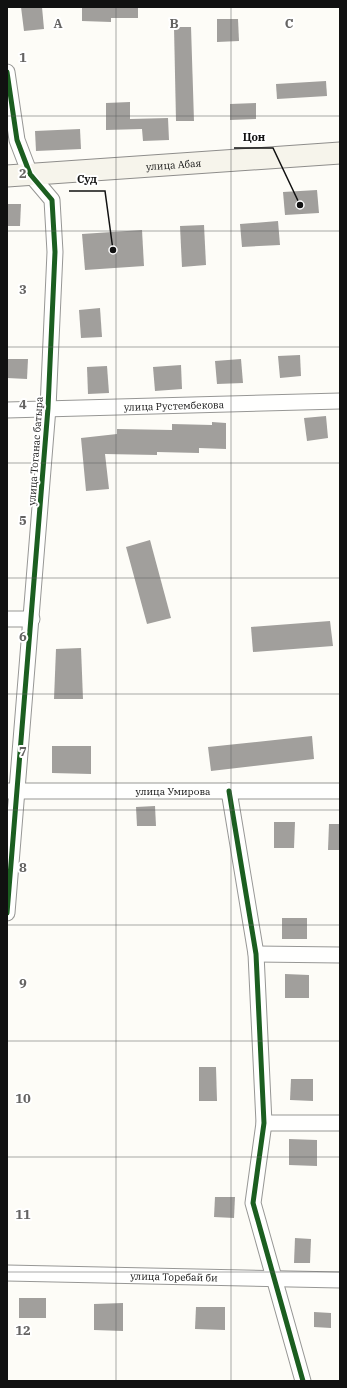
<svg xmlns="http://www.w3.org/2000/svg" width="347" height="1388" font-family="'IBM Plex Serif',serif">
	<rect width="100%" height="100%" fill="#fdfcf7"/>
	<g fill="#a19f9c">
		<polygon points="21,7 42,7 44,29 24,31"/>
		<polygon points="82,7 138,7 138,18 111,18 111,22 82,21"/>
		<polygon points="217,19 238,19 239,41 217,42"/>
		<polygon points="174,27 191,27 194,121 176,121"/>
		<polygon points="326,81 327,96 277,99 276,84"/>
		<polygon points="130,102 130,119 168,118 169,140 143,141 142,129 106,130 106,103"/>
		<polygon points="256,103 256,119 230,120 230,104"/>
		<polygon points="80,129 81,149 36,151 35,131"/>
		<polygon points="317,190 319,213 285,215 283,192"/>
		<polygon points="7,204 21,204 20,226 7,226"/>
		<polygon points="278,221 280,245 242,247 240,224"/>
		<polygon points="204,225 206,265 182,267 180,226"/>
		<polygon points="142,230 144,266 85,270 82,234"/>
		<polygon points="100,308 102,337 81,338 79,310"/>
		<polygon points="300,355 301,376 280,378 278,356"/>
		<polygon points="7,359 28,359 27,379 7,378"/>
		<polygon points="241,359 243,383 217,384 215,361"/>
		<polygon points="181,365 182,389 155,391 153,367"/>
		<polygon points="107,366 109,393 88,394 87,367"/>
		<polygon points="326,416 328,438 307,441 304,418"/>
		<polygon points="212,422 226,423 226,449 199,448 199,453 157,452 157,455 105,454 109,489 86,491 81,438 117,434 117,429 172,430 172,424 212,425"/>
		<polygon points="150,540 171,618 147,624 126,547"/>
		<polygon points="330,621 333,646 253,652 251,627"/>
		<polygon points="81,648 83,699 54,699 56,649"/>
		<polygon points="312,736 314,759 211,771 208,747"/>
		<polygon points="52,746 91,746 91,774 52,773"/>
		<polygon points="155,806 156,826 137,826 136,807"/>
		<polygon points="274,822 295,822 294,848 274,848"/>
		<polygon points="329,824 340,824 340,850 328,850"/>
		<rect x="282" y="918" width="25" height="21"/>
		<polygon points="285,974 309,975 309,998 285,998"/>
		<polygon points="199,1067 216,1067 217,1101 199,1101"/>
		<polygon points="291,1079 313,1079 313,1101 290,1100"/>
		<polygon points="289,1139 317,1140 317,1166 289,1165"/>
		<polygon points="215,1197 235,1197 234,1218 214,1217"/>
		<polygon points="295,1238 311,1239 310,1263 294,1263"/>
		<rect x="19" y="1298" width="27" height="20"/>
		<polygon points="123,1303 123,1331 94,1330 94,1304"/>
		<polygon points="196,1307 225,1307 225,1330 195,1329"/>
		<polygon points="314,1312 331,1313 331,1328 314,1327"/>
	</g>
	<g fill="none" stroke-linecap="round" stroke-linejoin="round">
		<defs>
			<g id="street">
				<polyline points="7,72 17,140 30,174 52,200 55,252 48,408 7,913"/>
				<path id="s1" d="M7,410L340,401"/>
				<polyline points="7,619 32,619"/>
				<path id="s2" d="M7,791H340"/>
				<polyline points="229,791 256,954 264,1123 253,1203 303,1381"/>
				<polyline points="256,954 340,955"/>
				<polyline points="264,1123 340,1123"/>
				<path id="s3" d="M7,1273L340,1280"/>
			</g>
			<g id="secondary">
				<path id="s4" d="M7,176L340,153"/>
			</g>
		</defs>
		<use href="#street" stroke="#979795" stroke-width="17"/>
		<use href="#secondary" stroke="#8e8d8b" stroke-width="23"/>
		<use href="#street" stroke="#fffffe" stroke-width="15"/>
		<use href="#secondary" stroke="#f6f4eb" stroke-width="21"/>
		<defs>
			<g id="cycleway">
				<polyline points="7,72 17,140 30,174 52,200 55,252 48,408 7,913"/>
				<polyline points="229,791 256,954 264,1123 253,1203 303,1381"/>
			</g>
		</defs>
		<use href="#cycleway" stroke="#fff" stroke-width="8"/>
		<use href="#cycleway" stroke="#1b5e20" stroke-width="5"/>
	</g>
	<path fill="none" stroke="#646362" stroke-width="1" stroke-opacity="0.55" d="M116,7V1381M231,7V1381M7,116H340M7,231H340M7,347H340M7,463H340M7,578H340M7,694H340M7,810H340M7,925H340M7,1041H340M7,1157H340M7,1272H340"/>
	<g text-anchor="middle" stroke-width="4" stroke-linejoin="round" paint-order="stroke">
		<g font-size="10" fill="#111" stroke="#fff">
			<text dy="4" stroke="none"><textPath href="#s4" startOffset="167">улица Абая</textPath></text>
			<text dy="4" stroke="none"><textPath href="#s1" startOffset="167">улица Рустембекова</textPath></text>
			<text transform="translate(35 451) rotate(-86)" y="4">улица Тоганас батыра</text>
			<text dy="4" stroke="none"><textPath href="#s2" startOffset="166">улица Умирова</textPath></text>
			<text dy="4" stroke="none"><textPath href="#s3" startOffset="167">улица Торебай би</textPath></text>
		</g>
	</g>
	<g font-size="13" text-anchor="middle" font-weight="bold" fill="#646362" stroke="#fff" stroke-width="4" stroke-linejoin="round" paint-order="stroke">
		<text x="58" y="28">A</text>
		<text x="174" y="28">B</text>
		<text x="289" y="28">C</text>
		<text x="23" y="62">1</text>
		<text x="23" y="178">2</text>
		<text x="23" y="294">3</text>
		<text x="23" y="409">4</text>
		<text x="23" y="525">5</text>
		<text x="23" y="641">6</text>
		<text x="23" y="756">7</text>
		<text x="23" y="872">8</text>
		<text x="23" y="988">9</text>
		<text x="23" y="1103">10</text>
		<text x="23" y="1219">11</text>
		<text x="23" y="1335">12</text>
	</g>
	<path fill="none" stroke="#111" stroke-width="1.5" d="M300 205L273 148H234M113 250L105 191H69"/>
	<g fill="#111" stroke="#fff" stroke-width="1.5">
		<circle cx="300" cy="205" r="4"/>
		<circle cx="113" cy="250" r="4"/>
	</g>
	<g font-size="11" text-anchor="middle" font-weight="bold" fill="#111" stroke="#fff" stroke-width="4" stroke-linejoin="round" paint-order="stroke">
		<text x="254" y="141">Цон</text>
		<text x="87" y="183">Суд</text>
	</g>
	<rect width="347" height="1388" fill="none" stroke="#111111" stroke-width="16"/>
</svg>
